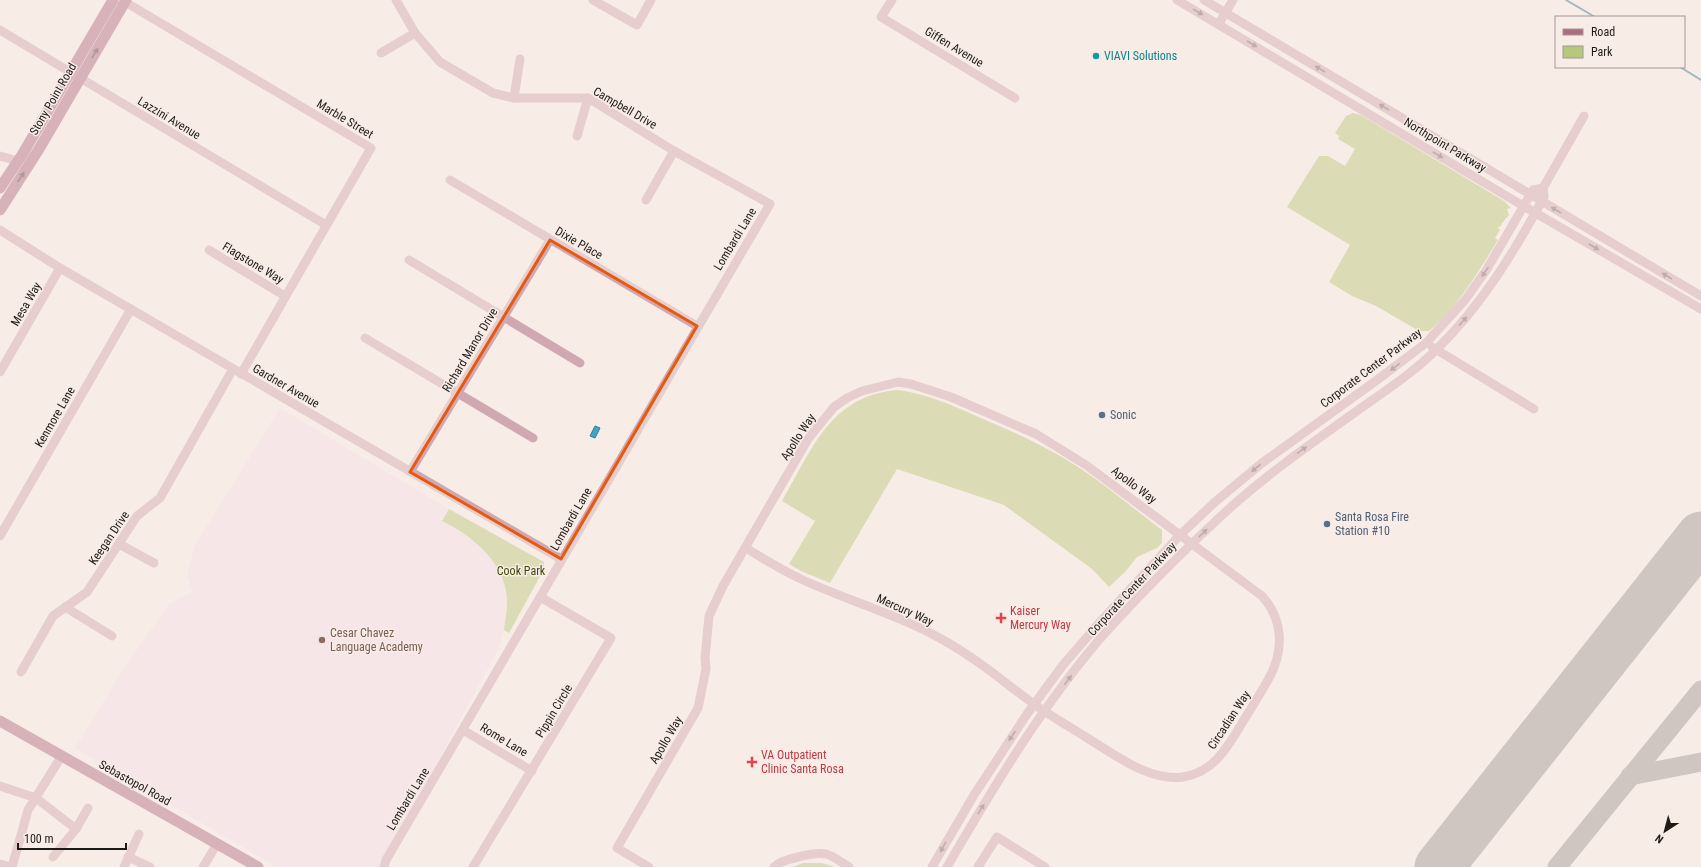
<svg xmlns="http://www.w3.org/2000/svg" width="1701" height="867" font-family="'Roboto Condensed',sans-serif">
	<rect width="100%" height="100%" fill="#f8ece7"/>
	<polygon fill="#f6dde6" points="280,408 449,509 442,521 456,528 479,545 492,560 503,579 507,601 504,630 498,650 381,867 276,867 75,748 126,665 170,603 192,592 187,575 195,545"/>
	<g fill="#b8c87b">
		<path d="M1353,113L1361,115L1504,201L1511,208L1507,209L1509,215L1502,223L1501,227L1500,226L1498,228L1500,230L1495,238L1498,240C1480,269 1456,310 1429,331H1419L1376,306L1352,296L1329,282L1350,245L1287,207L1319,156H1328L1345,166L1355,149L1338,139L1339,136L1335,133L1346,116Z"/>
		<path d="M898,390C926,394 950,404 976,416C1002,427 1028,438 1053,452C1092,473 1126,503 1162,530V543L1157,548L1137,557L1126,571L1109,587L1092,569L1004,505L897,469L830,583L801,571L789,564L815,521L782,501C812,450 830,395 898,390Z"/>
		<path d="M449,509L544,562V569L509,633L504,630C505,621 507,611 507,602C507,564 473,536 442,521Z"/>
		<polygon points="803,863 822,863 835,867 792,867"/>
	</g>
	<polygon fill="#3fa5ca" stroke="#357b95" points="595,426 600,428 595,438 590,436"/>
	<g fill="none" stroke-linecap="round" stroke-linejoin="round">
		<g stroke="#357b95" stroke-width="2">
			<polyline points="1566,0 1595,17"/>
			<polyline points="1680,67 1701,80"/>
		</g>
		<g stroke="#a09793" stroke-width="19">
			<polyline points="1630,776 1701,762"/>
			<polyline points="1557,867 1701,690"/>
		</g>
		<polyline stroke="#a09793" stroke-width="49" points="1439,867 1701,536"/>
		<g stroke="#d0a8b2" stroke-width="9">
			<polyline points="593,0 637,25 651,0"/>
			<polyline points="892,0 881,17 1015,98"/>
			<polyline points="1177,0 1515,201 1701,309"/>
			<polyline points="1204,0 1701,296"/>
			<polyline points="125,2 371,148 241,374"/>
			<polyline points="1221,20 1233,0"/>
			<polyline points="0,30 326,225"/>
			<polyline points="381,53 415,33"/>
			<polyline points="514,98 520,59"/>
			<polyline points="577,136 588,98"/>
			<polyline points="0,156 18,161"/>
			<polyline points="450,180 697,326"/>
			<polyline points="1543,188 1584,116"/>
			<polyline points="646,200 674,151"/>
			<polyline points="0,230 60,268 561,559"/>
			<polyline points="209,250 285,296"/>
			<polyline points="409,260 580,363"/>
			<polyline points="365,338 533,438"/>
			<polyline points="1432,347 1534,409"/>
			<polyline points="0,372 60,268"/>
			<polyline points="410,472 550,240"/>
			<polyline points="0,536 131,309"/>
			<polyline points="119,544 154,563"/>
			<polyline points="65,607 112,636"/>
			<polyline points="21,672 53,616 87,592 137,516 160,498 233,369"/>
			<polyline points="463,730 532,771"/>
			<polyline points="0,786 36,798 76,829"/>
			<polyline points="53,857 76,829 88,808"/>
			<polyline points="128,857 150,867"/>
			<polyline points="0,864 10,867"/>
			<polyline points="12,867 28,810 61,757"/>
			<polyline points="124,867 139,834"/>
			<polyline points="203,867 217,844"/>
			<path d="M384,867L386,860C515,642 640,422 770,204L674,151L588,98H514L493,93L440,62L415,33L396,0"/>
			<polyline points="473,867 611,638 540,597"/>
			<path d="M649,867L617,848L698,708L706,669L705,658L709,616L723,586L808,439L834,407L847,398L862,391L898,382L911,384L951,397L1036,434L1086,465L1262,596C1284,620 1284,652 1268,680C1260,694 1251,709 1242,723C1227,748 1214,772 1183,777C1148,782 1113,753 1084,736C1068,726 1051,716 1035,705C1005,683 976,658 943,640C899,615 849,601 803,580C783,571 764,559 746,548"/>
			<path d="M774,867C782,859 815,852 826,854C834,856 842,863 849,867"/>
			<polyline points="932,867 974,795 1027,714 1063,665 1101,621 1180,535 1215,502 1262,463 1377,380 1426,343 1465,300 1487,269 1533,190 1543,188"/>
			<path d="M947,867C994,786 1043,704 1105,633C1145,589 1187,547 1231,507C1269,473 1312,443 1354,413C1382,393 1412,374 1437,349C1482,305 1514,252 1544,197L1543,188"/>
			<polyline points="978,867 997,837 1045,867"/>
		</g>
		<g stroke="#b06b7f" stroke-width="11">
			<polyline points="0,188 22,155 113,0"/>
			<polyline points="0,210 39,149 126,0"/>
			<polyline points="0,721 258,867"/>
		</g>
	</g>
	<defs><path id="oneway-solid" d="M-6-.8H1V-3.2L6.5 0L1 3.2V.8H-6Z"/></defs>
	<g fill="#776165">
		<use href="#oneway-solid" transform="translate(1198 12) rotate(31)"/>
		<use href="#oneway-solid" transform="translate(1252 44) rotate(31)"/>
		<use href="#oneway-solid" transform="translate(1320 69) rotate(-149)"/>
		<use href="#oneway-solid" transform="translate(1384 107) rotate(-149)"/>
		<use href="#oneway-solid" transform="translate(1438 155) rotate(31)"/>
		<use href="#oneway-solid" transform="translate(1556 210) rotate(-149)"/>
		<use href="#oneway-solid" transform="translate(1594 247) rotate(30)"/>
		<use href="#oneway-solid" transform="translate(1485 272) rotate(125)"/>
		<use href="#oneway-solid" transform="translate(1667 276) rotate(-149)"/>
		<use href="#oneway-solid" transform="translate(1463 321) rotate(-48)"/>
		<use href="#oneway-solid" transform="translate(1395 367) rotate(142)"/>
		<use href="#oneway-solid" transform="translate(1302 450) rotate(-36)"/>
		<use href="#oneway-solid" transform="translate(1256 468) rotate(140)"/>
		<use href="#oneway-solid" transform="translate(1203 533) rotate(-43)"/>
		<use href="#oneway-solid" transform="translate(1068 680) rotate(-53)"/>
		<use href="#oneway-solid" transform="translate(1012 736) rotate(124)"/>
		<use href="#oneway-solid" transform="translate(981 809) rotate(-58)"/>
		<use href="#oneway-solid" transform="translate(943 847) rotate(120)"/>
	</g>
	<g fill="#51363c">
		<use href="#oneway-solid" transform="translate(95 53) rotate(-59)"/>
		<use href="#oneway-solid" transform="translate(21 177) rotate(-56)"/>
	</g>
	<path d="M0 0H1701V867H0ZM550,240L697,326L561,559L410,472Z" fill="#f8ece7" fill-opacity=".55" fill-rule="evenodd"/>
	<path fill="none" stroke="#e8590c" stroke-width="3" stroke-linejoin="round" d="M550,240L697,326L561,559L410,472Z"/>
	<circle fill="#0f9aa8" stroke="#f8ece7" stroke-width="1.5" cx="1096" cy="56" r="4"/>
	<g fill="#5c6f8a" stroke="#f8ece7" stroke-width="1.5">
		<circle cx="1102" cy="415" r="4"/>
		<circle cx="1327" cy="524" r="4"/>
	</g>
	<g fill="#e0444e" stroke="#f8ece7" stroke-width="1.5">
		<path d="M999 612h4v4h4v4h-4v4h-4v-4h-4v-4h4z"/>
		<path d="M750 756h4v4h4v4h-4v4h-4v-4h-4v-4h4z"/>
	</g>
	<circle fill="#8d6e63" stroke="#f8ece7" stroke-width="1.5" cx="322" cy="640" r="4"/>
	<g text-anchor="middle" stroke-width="3" stroke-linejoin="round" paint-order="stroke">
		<g font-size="12" fill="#1e1a18" stroke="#f8ece7">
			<text transform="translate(954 47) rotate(31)" y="4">Giffen Avenue</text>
			<text transform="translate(53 99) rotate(-60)" y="4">Stony Point Road</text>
			<text transform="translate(625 108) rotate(30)" y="4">Campbell Drive</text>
			<text transform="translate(169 118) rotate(31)" y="4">Lazzini Avenue</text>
			<text transform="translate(345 119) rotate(31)" y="4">Marble Street</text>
			<text transform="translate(1445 145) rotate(31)" y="4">Northpoint Parkway</text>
			<text transform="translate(735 239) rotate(-59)" y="4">Lombardi Lane</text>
			<text transform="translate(579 243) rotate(30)" y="4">Dixie Place</text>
			<text transform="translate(253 263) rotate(31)" y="4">Flagstone Way</text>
			<text transform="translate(26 304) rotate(-60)" y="4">Mesa Way</text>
			<text transform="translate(470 350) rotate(-59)" y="4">Richard Manor Drive</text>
			<text transform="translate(1371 368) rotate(-37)" y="4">Corporate Center Parkway</text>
			<text transform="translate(286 386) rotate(30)" y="4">Gardner Avenue</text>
			<text transform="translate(55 417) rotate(-60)" y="4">Kenmore Lane</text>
			<text transform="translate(798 437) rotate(-57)" y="4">Apollo Way</text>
			<text transform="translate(1134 485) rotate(37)" y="4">Apollo Way</text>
			<text transform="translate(571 519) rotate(-60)" y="4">Lombardi Lane</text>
			<text transform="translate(109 538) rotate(-56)" y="4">Keegan Drive</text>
			<text transform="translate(1132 589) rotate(-47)" y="4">Corporate Center Parkway</text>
			<text transform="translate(905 610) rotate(24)" y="4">Mercury Way</text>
			<text transform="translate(554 711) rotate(-59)" y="4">Pippin Circle</text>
			<text transform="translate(1229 720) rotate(-57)" y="4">Circadian Way</text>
			<text transform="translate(504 740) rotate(31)" y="4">Rome Lane</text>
			<text transform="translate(666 740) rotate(-60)" y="4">Apollo Way</text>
			<text transform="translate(135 783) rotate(29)" y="4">Sebastopol Road</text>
			<text transform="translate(408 799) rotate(-59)" y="4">Lombardi Lane</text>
		</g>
		<g font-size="12" fill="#0d838f" stroke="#f8ece7" text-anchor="start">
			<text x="1104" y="60">VIAVI Solutions</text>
		</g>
		<g font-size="12" fill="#4e5e75" stroke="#f8ece7" text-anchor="start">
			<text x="1110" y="419">Sonic</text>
			<text x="1335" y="521">Santa Rosa Fire<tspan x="1335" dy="14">Station #10</tspan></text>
		</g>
		<g font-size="12" fill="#3d4607" stroke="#f8ece7">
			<text x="521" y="575">Cook Park</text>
		</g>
		<g font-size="12" fill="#be3a42" stroke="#f8ece7" text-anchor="start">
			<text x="1010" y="615">Kaiser<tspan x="1010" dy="14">Mercury Way</tspan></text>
			<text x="761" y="759">VA Outpatient<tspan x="761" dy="14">Clinic Santa Rosa</tspan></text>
		</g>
		<g font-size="12" fill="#785e54" stroke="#f8ece7" text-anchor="start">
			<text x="330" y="637">Cesar Chavez<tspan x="330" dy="14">Language Academy</tspan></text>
		</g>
	</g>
	<rect x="1555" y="16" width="130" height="52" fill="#f8ece7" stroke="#a19894"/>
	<rect x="1563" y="29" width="20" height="6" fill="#b06b7f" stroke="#a19894"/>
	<text x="1591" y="36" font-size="12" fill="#1e1a18">Road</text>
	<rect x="1563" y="46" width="20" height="12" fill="#b8c87b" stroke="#a19894"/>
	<text x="1591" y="56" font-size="12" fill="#1e1a18">Park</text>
	<g transform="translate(1665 831) rotate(216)" stroke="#f8ece7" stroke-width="3" paint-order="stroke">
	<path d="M0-3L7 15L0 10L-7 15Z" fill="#1e1a18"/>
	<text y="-6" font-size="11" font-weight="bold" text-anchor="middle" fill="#1e1a18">N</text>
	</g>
	<path d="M18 843v6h108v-6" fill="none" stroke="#1e1a18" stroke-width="2"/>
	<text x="24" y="843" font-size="12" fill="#1e1a18" stroke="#f8ece7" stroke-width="3" paint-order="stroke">100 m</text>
</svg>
